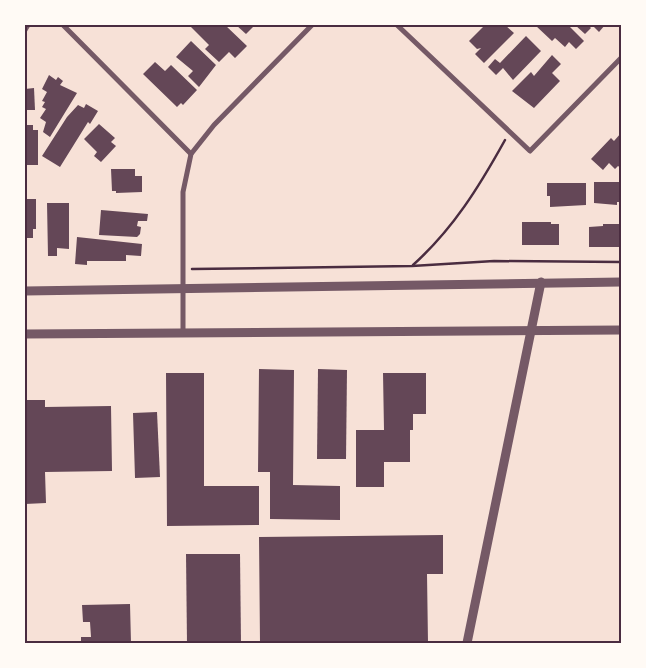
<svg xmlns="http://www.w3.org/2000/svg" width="646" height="668" font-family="'Sofia Sans Condensed',sans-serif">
	<rect width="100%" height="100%" fill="#f7e1d7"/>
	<g fill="#644757">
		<polygon points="189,25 225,25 247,46 235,58 229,52 219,62 205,49 209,45"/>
		<polygon points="236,25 255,25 246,34"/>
		<polygon points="485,25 505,25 514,33 484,63 475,54 481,48 477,49 469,41"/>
		<polygon points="535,25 568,25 584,41 576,49 569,42 565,47 555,38 552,41"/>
		<polygon points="575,25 588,25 591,28 585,34"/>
		<polygon points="592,25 605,25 599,32"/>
		<polygon points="526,36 541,51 513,80 503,68 496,75 488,67 495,59 500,63"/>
		<polygon points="191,41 216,65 199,87 188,76 193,71 176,57"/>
		<polygon points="552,55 561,64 552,73 560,81 534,108 512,91 531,72 534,76"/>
		<polygon points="155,62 165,71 171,65 197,90 183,105 181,103 177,107 143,74"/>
		<polygon points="49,75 56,80 58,77 63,81 60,85 77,93 50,137 43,132 46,122 40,118 46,109 42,107 45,102 42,101 47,92 42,89"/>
		<polygon points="34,88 35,110 25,110 25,89"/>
		<polygon points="86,104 98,111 90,124 88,122 60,167 42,156 67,117 78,105 84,108"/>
		<polygon points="99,124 115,138 111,142 116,146 101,162 94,156 97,152 84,139"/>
		<polygon points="25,125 33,125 33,130 38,130 38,165 25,165"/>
		<polygon points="621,133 621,168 618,166 615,169 609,163 603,170 591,159 611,138 614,141"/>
		<polygon points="111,169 135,169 135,176 142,176 142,192 116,193 116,191 112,191"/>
		<polygon points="594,182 621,182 621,202 617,202 617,205 594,203"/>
		<polygon points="547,183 586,183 586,205 550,207 550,196 547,196"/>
		<polygon points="25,199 36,199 36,229 33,229 33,238 27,238 27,251 25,251"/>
		<polygon points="47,203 69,203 69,249 57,248 57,256 48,256"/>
		<polygon points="101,210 148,214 147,221 138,221 137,226 141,227 140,234 137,237 99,235"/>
		<polygon points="522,222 551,222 551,224 559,224 559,245 522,245"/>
		<polygon points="603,224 621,224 621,247 589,247 589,227 603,226"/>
		<polygon points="77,237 142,244 141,256 126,255 126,261 87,261 87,265 75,264"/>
		<polygon points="259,369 294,370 293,485 340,486 340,520 270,519 270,472 258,472"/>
		<polygon points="318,369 347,370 346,459 317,459"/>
		<polygon points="166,373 204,373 204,486 259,486 259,525 167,526"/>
		<polygon points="383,373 426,373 426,414 413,414 413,430 410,430 410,462 384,462 384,487 356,487 356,430 384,430"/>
		<polygon points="25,400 45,400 45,407 111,406 112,471 45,472 46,503 25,504"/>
		<polygon points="157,412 160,477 135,478 133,413"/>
		<polygon points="443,535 443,574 427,574 428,643 260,643 259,537"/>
		<polygon points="186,554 240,554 241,643 187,643"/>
		<polygon points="130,604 131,643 81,643 81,637 91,637 90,622 83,622 82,605"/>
	</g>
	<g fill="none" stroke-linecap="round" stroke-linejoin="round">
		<g stroke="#4a2c40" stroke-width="2.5">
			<path d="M413,265C453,229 479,187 505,140"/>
			<polyline points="192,269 412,266 494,261 621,262"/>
		</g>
		<g stroke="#755966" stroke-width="5">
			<polyline points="63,25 191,154"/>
			<polyline points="397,25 530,151 621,58"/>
			<polyline points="25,30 28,25"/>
			<polyline points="183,333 183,192 191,154 214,125 312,25"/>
		</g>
		<g stroke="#755966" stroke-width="9">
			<polyline points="25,291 621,282"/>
			<polyline points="25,334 621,330"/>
			<polyline points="467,643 541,282"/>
		</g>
	</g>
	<rect width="646" height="668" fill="none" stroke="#fffaf5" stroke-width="52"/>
	<rect x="26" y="26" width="594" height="616" fill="none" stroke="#4a2c40" stroke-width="2"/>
</svg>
